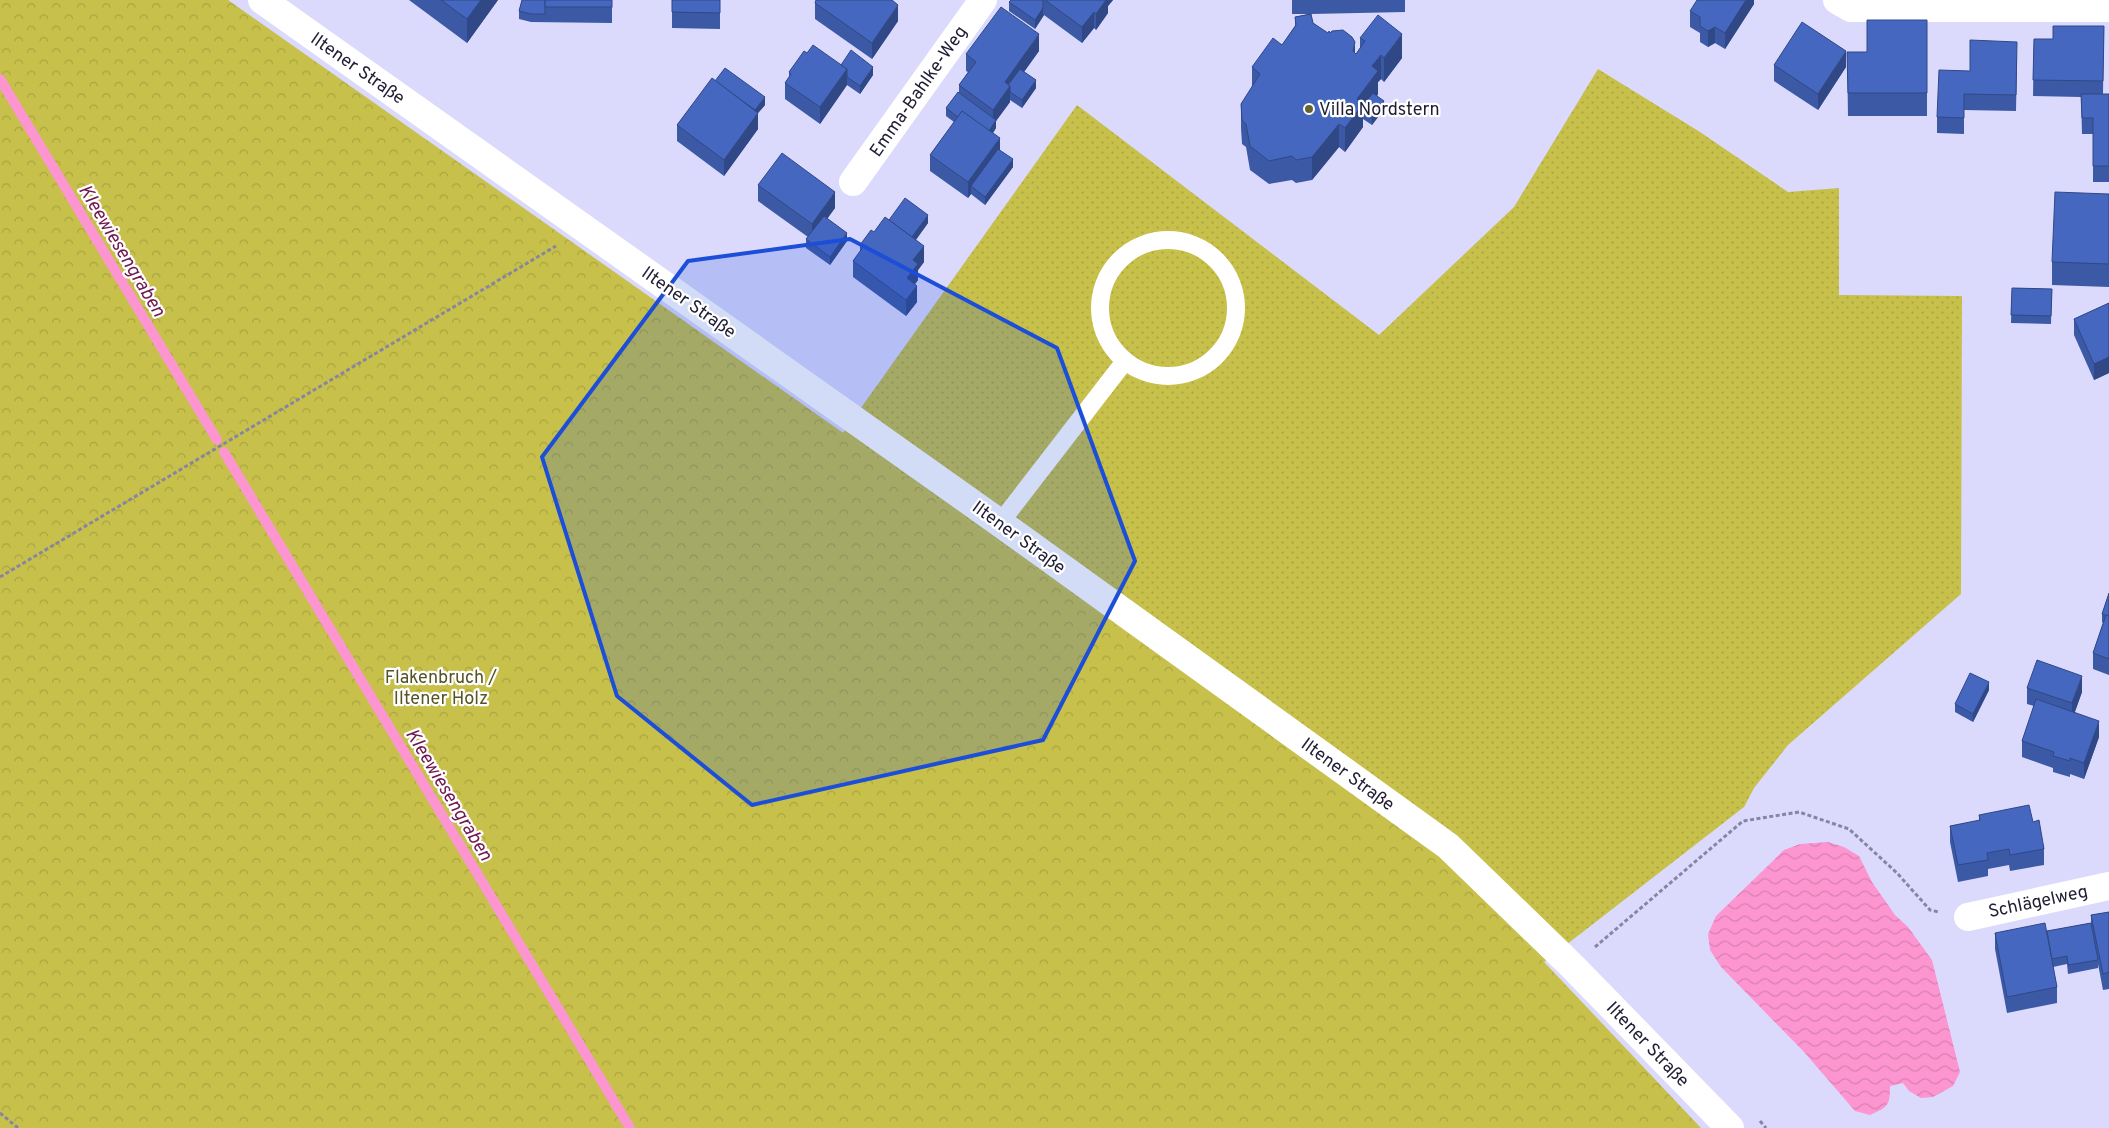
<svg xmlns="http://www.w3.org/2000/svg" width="2109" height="1128" font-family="Overpass,sans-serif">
	<defs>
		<pattern id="forest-crowns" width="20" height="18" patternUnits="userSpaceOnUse" patternTransform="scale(1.25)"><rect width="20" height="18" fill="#c7c04a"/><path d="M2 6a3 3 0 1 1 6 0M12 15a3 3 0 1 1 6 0" fill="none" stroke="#aaa541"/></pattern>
		<pattern id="park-dots" width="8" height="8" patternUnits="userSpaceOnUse" patternTransform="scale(1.25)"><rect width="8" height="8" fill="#c7c04a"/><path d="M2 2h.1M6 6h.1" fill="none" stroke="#aaa541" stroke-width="1.8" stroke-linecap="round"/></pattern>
		<pattern id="water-waves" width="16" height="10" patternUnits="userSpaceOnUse" patternTransform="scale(1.25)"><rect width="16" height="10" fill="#fd95d0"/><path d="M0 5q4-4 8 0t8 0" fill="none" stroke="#d880b3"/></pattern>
	</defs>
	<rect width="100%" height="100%" fill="#dbdafd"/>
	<polygon fill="url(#forest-crowns)" points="0,0 228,0 1443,855 1701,1128 0,1128"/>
	<polygon fill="url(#park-dots)" points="1598,69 1700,132 1788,192 1839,188 1839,295 1962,296 1961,594 1788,745 1754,788 1744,807 1544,962 1443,855 843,433 1077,105 1379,335 1514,207"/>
	<path fill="url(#water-waves)" d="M1828,842L1844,847L1859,856L1872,882L1895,915L1908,927L1932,960L1960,1072L1953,1086L1933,1097L1921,1098L1909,1091L1903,1083L1890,1086C1890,1106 1888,1107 1870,1115L1855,1111L1804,1052L1721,967L1710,950L1708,934L1716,916L1784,850L1800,844Z"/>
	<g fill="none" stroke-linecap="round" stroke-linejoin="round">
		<g stroke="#fd95d0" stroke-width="10">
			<polyline points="0,79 217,440"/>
			<polyline points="224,452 630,1128"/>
		</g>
		<g stroke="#8685a2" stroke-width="3" stroke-dasharray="4 2.5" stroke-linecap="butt">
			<polyline points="0,577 556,246"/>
			<polyline points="1595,947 1743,821 1799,812 1849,829 1897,873 1930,910 1939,912"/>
			<polyline points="0,1113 18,1128"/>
			<polyline points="1760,1121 1766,1128"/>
		</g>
		<g stroke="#fff" stroke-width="18">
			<circle cx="1168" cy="308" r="68"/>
			<polyline points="1000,523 1125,361"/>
		</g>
		<g stroke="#fff" stroke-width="28">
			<polyline points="1837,0 1851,8 2109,8"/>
			<polyline points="853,182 983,0"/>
			<polyline points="1968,917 2109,886"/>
		</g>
		<polyline stroke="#fff" stroke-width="28" points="262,0 1000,523 1448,846 1571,965 1730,1128"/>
	</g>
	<g fill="#3b59a4">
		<polygon points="409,0 498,0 467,43"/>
		<polygon points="522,0 612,0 612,23 531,22 519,19 519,11"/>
		<polygon points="672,0 720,0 720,29 672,28"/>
		<polygon points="1011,0 1113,0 1108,6 1108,13 1096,30 1094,28 1082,43 1044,15 1035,29 1009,11 1009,2"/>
		<polygon points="1292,0 1405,0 1405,12 1311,14 1313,23 1356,54 1360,48 1360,38 1402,58 1384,82 1381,79 1378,82 1378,94 1377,96 1384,109 1372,125 1363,119 1363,127 1345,152 1339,147 1312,180 1296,183 1292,180 1269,184 1250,170 1246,147 1242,144 1241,128 1241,104 1252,87 1252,67 1282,45 1295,26 1295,17 1309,14 1292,14"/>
		<polygon points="1754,0 1754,4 1725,49 1715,43 1708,47 1700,42 1700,33 1690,27 1690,11"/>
		<polygon points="815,3 898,21 872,59 815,19"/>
		<polygon points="1927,20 1927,116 1848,116 1847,52 1867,52"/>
		<polygon points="2104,26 2103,94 2109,94 2109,182 2093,182 2093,134 2082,134 2081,97 2033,96 2034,39 2053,39"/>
		<polygon points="1039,51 1024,72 1036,88 1022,108 1010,100 1010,102 996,121 996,128 993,133 1000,150 1013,167 985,205 971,194 968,198 930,171 930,155 954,122 946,116 946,108 959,93 959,85 968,72 966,71 966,54"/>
		<polygon points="807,53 873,75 860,94 847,85 820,124 785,99 785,83 789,77 789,72"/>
		<polygon points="2017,58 2016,111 1964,110 1964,134 1937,133 1937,117 1970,71"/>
		<polygon points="1774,65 1846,67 1818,110 1774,81"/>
		<polygon points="715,81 765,105 758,113 758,129 724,176 677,141 677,125"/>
		<polygon points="758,185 835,208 827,218 847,241 830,265 806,248 806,239 808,237 758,201"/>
		<polygon points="2109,194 2109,287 2052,285 2052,262"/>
		<polygon points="928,223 916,240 924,262 918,270 918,280 915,284 917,302 906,316 853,277 853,261 860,252 860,245 874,232"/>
		<polygon points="2012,288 2052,289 2051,324 2011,323"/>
		<polygon points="2109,303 2109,373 2094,380 2074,335 2074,319"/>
		<polygon points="2109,593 2109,675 2093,669 2093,653 2103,623 2102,622 2102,614"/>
		<polygon points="2027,688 2082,692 2075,712 2099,737 2084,779 2070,774 2070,777 2053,772 2053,768 2022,757 2022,741 2034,706 2027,704"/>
		<polygon points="1989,690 1973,722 1955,712 1955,704"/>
		<polygon points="1979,815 2033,822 2044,849 2044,865 2010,871 2009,865 1988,869 1988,876 1958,882 1950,842 1950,826 1979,821"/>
		<polygon points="2109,912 2109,989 2103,990 2098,964 2098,968 2068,974 2067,964 2053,967 2057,987 2057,1003 2007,1013 1995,949 1995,933 2047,931 2091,923 2091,915"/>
	</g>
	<g fill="#304886">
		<polygon points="481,0 498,0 467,43 467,19"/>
		<polygon points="1105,0 1113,0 1108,6 1108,13 1096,30 1096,14"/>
		<polygon points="1746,0 1754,0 1754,4 1725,49 1725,33"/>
		<polygon points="898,5 898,21 872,59 872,43"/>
		<polygon points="1043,8 1043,14 1044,15 1035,29 1035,20"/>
		<polygon points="1094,12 1094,28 1082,43 1082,27"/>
		<polygon points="1715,27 1715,43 1708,47 1708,31"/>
		<polygon points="1039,34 1039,51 1010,91 1010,102 996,121 996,128 985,144 985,136 993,125 993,110 1005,82"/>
		<polygon points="1402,34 1402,58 1384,82 1384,58"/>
		<polygon points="1355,42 1355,66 1353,51"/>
		<polygon points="1846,51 1846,67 1818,110 1818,94"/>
		<polygon points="1381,55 1381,79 1378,82 1378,94 1365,112 1363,111 1363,127 1345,152 1345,128 1357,99 1372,66"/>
		<polygon points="873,67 873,75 860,94 860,86"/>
		<polygon points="847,69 847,85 820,124 820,107"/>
		<polygon points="1036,80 1036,88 1022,108 1022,100"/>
		<polygon points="765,97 765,105 758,113 758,129 724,176 724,160 751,115"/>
		<polygon points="1384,101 1384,109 1372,125 1372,117"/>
		<polygon points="1339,124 1339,147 1312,180 1312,157"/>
		<polygon points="1000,138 1000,154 971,186 971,194 968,198 968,182"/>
		<polygon points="1013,159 1013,167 985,205 985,197"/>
		<polygon points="835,192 835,208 812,240 812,224"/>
		<polygon points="928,215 928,223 908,250 908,242"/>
		<polygon points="847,233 847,241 830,265 830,257"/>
		<polygon points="924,246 924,262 918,270 918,280 907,295 907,278 913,260"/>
		<polygon points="917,286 917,302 906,316 906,300"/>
		<polygon points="2109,357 2109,373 2094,380 2094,364"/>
		<polygon points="2082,676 2082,692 2072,719 2072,703"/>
		<polygon points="1989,682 1989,690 1973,722 1973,714"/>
		<polygon points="2099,721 2099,737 2084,779 2084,763"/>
	</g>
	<g fill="#4567bf" stroke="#304886">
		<polygon points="441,0 481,0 467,19"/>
		<polygon points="522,0 545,0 545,14 531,14 519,11"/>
		<rect x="545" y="0" width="67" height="7"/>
		<polygon points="672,0 720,0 720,13 672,12"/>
		<polygon points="816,0 892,0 898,5 872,43 815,3"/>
		<polygon points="1011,0 1043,0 1043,8 1035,20 1009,2"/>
		<polygon points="1045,0 1106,0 1096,14 1094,12 1082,27"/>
		<polygon points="1697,0 1746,0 1725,33 1715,27 1708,31 1700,26 1700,17 1690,11"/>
		<polygon points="1001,7 1039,34 1005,82 1010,86 993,110 959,85 976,62 966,54"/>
		<polygon points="1311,14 1313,23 1328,33 1329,31 1330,33 1332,31 1343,30 1352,37 1355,42 1353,51 1356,54 1365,41 1360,38 1378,15 1402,34 1384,58 1381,55 1372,66 1378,71 1357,99 1363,104 1345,128 1339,124 1312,157 1296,160 1292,156 1269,161 1250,146 1246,124 1242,120 1241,104 1260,74 1252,67 1273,38 1282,45 1296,25 1295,17"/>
		<polygon points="1867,20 1927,20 1927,93 1848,93 1847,52 1867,52"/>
		<polygon points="1802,22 1846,51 1818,94 1774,65"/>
		<polygon points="2053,26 2104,26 2103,81 2033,80 2034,39 2053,39"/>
		<polygon points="1970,40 2017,42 2016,95 1964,94 1964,118 1937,117 1939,70 1970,71"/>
		<polygon points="813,45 847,69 820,107 785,83 791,74 789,72 804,51 807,53"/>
		<polygon points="851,50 873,67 860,86 847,77 847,69 841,65"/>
		<polygon points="725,68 765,97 755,110 715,81"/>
		<polygon points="1020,69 1036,80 1022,100 1010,92 1010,86 1008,85"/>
		<polygon points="712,78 758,113 724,160 677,125"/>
		<polygon points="958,92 996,120 989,131 962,111 958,117 946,108"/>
		<polygon points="1373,93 1384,101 1372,117 1363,111 1363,105"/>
		<polygon points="2081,94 2109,94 2109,166 2093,166 2093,118 2082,118"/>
		<polygon points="962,111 1000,138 968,182 930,155"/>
		<polygon points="998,149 1013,159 985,197 971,186"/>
		<polygon points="782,153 835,192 812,224 758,185"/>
		<polygon points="2055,192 2109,194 2109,264 2052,262"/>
		<polygon points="905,198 928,215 912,237 889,220"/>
		<polygon points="824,216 847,233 830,257 806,239"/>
		<polygon points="885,217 924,246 913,260 918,264 907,278 917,286 906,300 853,261 863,247 860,245 871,230 874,232"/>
		<polygon points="2012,288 2052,289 2051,316 2011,315"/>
		<polygon points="2109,303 2109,357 2094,364 2074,319"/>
		<polygon points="2109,593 2109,616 2102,614"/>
		<polygon points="2106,615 2109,616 2109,659 2093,653"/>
		<polygon points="2037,660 2082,676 2072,703 2027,688"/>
		<polygon points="1970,673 1989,682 1973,714 1955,704"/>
		<polygon points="2036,699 2099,721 2084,763 2070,758 2070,761 2053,756 2054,752 2022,741"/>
		<polygon points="2029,805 2033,822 2039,820 2044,849 2010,855 2009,849 1987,853 1988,860 1958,865 1950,826 1980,820 1979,815"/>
		<polygon points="2109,912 2109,972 2103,974 2091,915"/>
		<polygon points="2045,923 2057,987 2007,997 1995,933"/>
		<polygon points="2091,923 2098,960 2068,965 2067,956 2052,959 2047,931"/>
	</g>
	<path fill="#1d4ed8" fill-opacity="0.2" stroke="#1d4ed8" stroke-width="4" stroke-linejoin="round" d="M850,239L1057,348L1135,561L1043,740L752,805L617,696L542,457L688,261Z"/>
	<circle fill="#676431" stroke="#fff" stroke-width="2" cx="1309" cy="109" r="5"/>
	<g text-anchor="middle" stroke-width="4.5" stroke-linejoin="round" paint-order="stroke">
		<g font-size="18" fill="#1f1d33" stroke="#fff">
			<text transform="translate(358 68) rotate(35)" y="6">Iltener Straße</text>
			<text transform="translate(918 91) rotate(-55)" y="6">Emma-Bahlke-Weg</text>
			<text transform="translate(689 302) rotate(35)" y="6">Iltener Straße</text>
			<text transform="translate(1019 537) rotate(36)" y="6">Iltener Straße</text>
			<text transform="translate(1348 774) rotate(36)" y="6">Iltener Straße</text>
			<text transform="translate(2038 901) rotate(-12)" y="6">Schlägelweg</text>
			<text transform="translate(1648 1044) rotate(46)" y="6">Iltener Straße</text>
		</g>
		<g font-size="18" fill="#1f1d33" stroke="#fff" text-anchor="start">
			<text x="1319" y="115">Villa Nordstern</text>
		</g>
		<g font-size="18" fill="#575423" stroke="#fff">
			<text x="441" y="683">Flakenbruch /<tspan x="441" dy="21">Iltener Holz</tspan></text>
		</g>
		<g font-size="19" font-style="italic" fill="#711752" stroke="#fff">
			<text transform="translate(123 250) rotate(59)" y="7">Kleewiesengraben</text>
			<text transform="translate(450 794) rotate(59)" y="7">Kleewiesengraben</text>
		</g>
	</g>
</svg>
